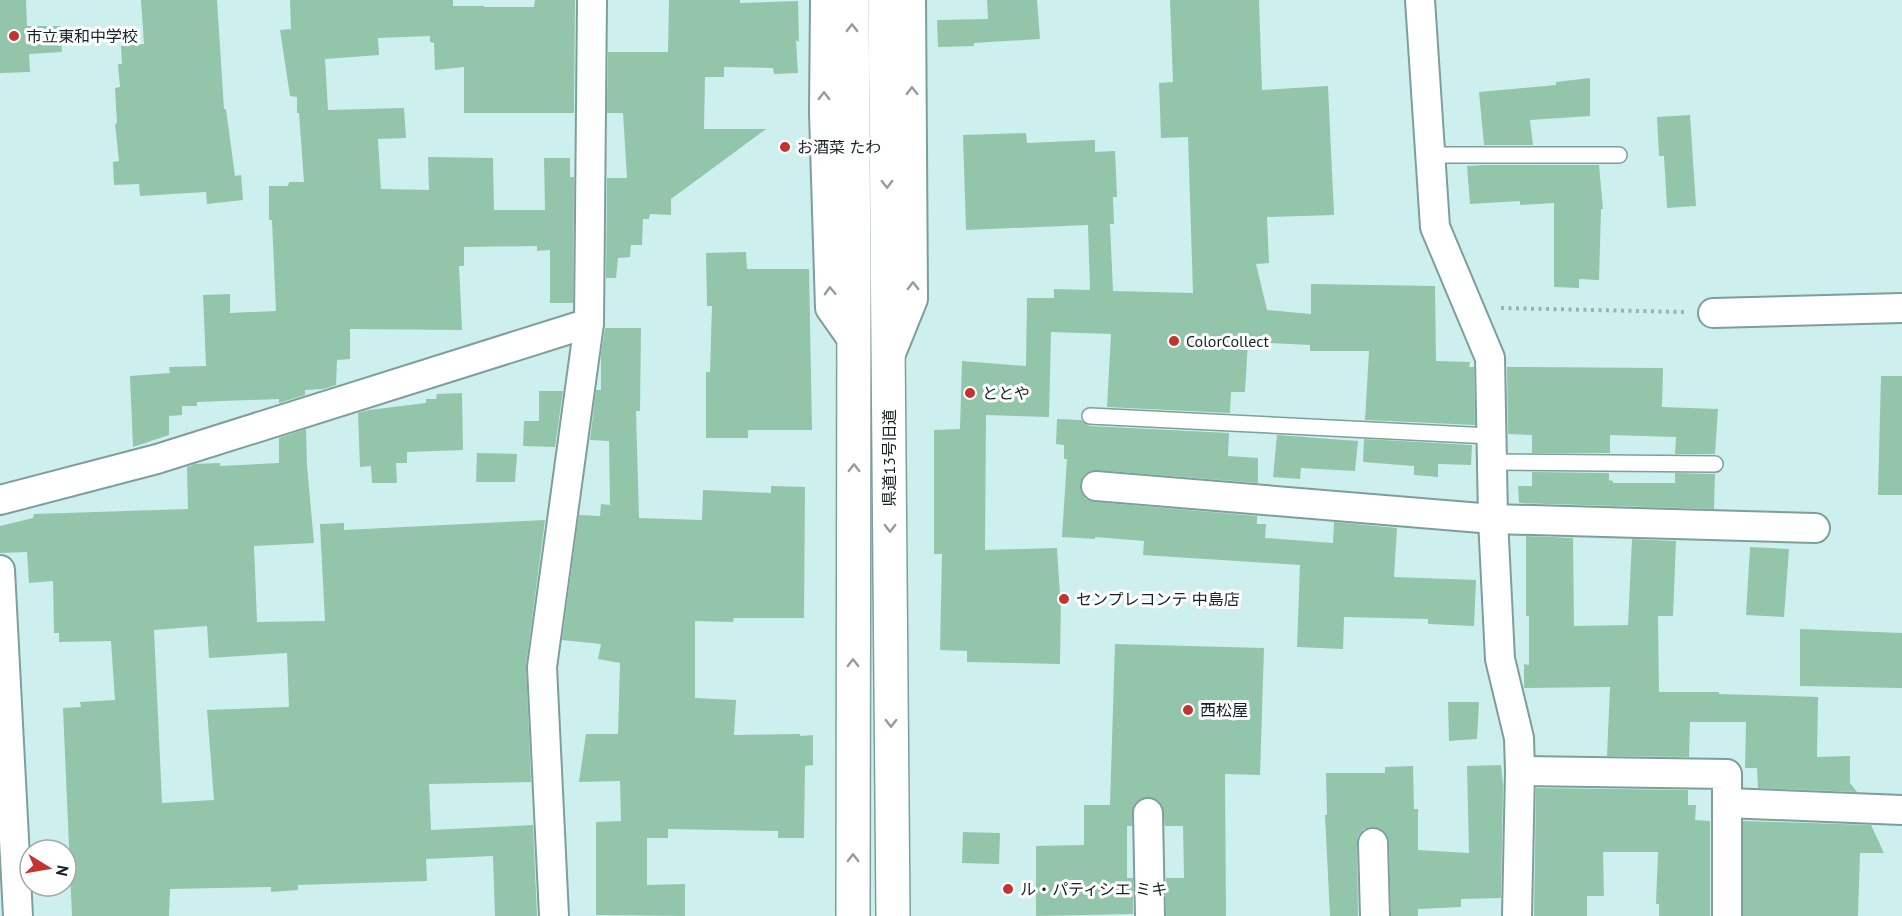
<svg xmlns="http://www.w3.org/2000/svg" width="1902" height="916" font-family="'PT Sans','Noto Sans JP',sans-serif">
	<rect width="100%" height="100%" fill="#cdf0ef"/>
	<g fill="#93c5aa" fill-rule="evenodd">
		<polygon points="0,0 26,0 27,26 60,26 62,52 29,54 30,72 0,73"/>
		<polygon points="141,0 217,0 224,109 226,109 235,176 241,175 243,200 207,204 206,192 140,196 139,184 114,185 113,162 119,161 115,124 117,123 115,88 120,87 118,64 122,64 121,46 144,44"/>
		<polygon points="290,0 453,0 453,6 484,6 484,7 534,7 535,0 575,0 574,113 464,113 464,67 435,70 434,43 430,42 430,36 378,38 379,55 325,59 328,110 404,108 406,138 378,139 381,189 429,190 428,157 493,158 494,210 545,210 544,158 570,158 570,177 574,177 573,303 550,303 550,250 537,251 537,246 464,247 464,266 459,266 462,330 350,329 350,359 337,360 336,385 323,389 305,390 305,395 279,403 279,399 197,402 197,406 182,406 182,415 169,416 169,435 133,447 130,376 170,373 169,367 206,366 203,295 230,294 230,313 276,311 272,220 269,220 269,186 288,186 289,182 304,182 299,113 297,113 297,97 290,96 280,30 291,29"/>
		<polygon points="669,0 740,0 740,3 798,1 799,42 796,40 798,73 774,74 773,68 724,67 724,77 705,77 704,129 766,129 671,199 671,215 650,214 649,219 643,219 642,245 631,245 630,257 618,258 616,278 606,278 607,178 627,178 623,113 607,113 608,52 668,52"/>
		<polygon points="987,0 1037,0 1040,39 974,43 974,46 938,47 937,20 988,19"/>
		<polygon points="1170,0 1259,0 1262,90 1328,86 1334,215 1267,217 1269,263 1256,264 1267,310 1311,314 1311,284 1435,286 1436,361 1470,362 1469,367 1474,367 1475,425 1365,420 1369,351 1310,351 1310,345 1248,342 1245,392 1231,392 1230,413 1107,407 1111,334 1051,332 1049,417 986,415 985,550 1057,548 1060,595 1061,595 1060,664 967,662 967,651 940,650 942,554 934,554 934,430 960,429 962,361 1026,366 1027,298 1054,298 1054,289 1090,290 1088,225 966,230 963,135 1026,133 1027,143 1095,140 1095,152 1115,151 1117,197 1113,197 1114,224 1110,224 1113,291 1193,293 1188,137 1161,138 1159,83 1173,82"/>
		<polygon points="1590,78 1590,116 1530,120 1533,145 1484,145 1479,92 1556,85 1556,82"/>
		<polygon points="1690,115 1696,206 1667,208 1664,156 1659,156 1657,117"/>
		<polygon points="1484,165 1599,165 1603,209 1601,209 1599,280 1579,279 1579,288 1554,287 1554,203 1520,205 1520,201 1470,204 1467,166"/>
		<polygon points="746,252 747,269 809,269 812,430 748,430 748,438 706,438 706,372 710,372 712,306 707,306 706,253"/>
		<polygon points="605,328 641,328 640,411 636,411 639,518 702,520 703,490 771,493 771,486 805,487 804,618 734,618 733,622 695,621 695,698 736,700 734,735 800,734 800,736 813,735 813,765 805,766 804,838 778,838 778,831 668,829 668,838 647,838 647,885 685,884 685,916 596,915 596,822 621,821 620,781 579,782 586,734 618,734 620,663 598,659 601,644 562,640 579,515 600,516 601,504 610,505 609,441 590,440 596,390 601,390 601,354"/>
		<polygon points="1507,367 1663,368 1662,407 1718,409 1715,454 1675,454 1676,437 1610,435 1610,453 1532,453 1532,435 1508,434"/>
		<polygon points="1881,376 1902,376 1902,495 1878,495"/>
		<polygon points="539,391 563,391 555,447 523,446 524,421 539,421"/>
		<polygon points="462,393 463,450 407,452 407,463 396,463 397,483 372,483 371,466 360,467 358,413 369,410 426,403 426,399 436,399 437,394"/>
		<polygon points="1057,419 1081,420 1090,426 1229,433 1228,456 1258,458 1258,483 1097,470 1090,471 1083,476 1080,484 1081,492 1086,499 1095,502 1257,516 1257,524 1266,524 1265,538 1333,543 1334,522 1397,528 1394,577 1476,580 1474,626 1428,624 1428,619 1344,617 1343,649 1297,647 1300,565 1143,555 1144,541 1095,537 1095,539 1062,537 1067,459 1064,459 1064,445 1056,444"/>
		<path d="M306,429L307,465L314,543L254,546L257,622L325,621L320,524L344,523V530L545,520L526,665L531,782L429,784L431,830L533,825L537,916H495L493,856L426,859L427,881L298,885V890L271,892V887L170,889L169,916H72L63,708L81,707L80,702L115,700L111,641L59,642V633H54L53,581L29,583L27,552L0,553V526L33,518L34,514L188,509L187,467L195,464L220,463V466L279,463V438ZM207,626L209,658L287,653L289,707L207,710L214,800L162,803L154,630Z"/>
		<polygon points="1277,435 1358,441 1355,471 1301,468 1300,479 1273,477"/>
		<polygon points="1364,439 1472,445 1471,465 1438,464 1438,477 1414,475 1414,466 1363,462"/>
		<polygon points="477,453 517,454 515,482 476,482"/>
		<polygon points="1532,472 1609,473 1609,480 1613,481 1613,483 1675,483 1675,473 1715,474 1714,509 1519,503 1518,486 1532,486"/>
		<polygon points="1526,536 1573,538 1574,626 1628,625 1632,539 1676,541 1673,616 1658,616 1659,692 1719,692 1719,694 1818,697 1817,757 1850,756 1850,783 1857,792 1758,788 1757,768 1745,768 1746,722 1690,722 1689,757 1607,756 1610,687 1524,688 1524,664 1529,665 1529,616 1526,616"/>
		<polygon points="1750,547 1789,549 1784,617 1746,615"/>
		<polygon points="1800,629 1902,633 1902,688 1800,686"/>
		<polygon points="1115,644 1264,648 1260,775 1225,774 1226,916 1166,916 1166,878 1184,878 1183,826 1165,826 1162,805 1156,799 1148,797 1140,799 1134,805 1132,826 1127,826 1127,878 1133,878 1133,914 1036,916 1036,846 1084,845 1084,805 1110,805"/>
		<polygon points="1448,702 1479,702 1477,739 1449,741"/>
		<polygon points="1501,765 1503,785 1501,898 1461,899 1461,907 1418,909 1418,916 1391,916 1389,842 1387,835 1381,829 1372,827 1364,829 1358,836 1357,843 1358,916 1330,916 1325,815 1327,815 1326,773 1385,773 1385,767 1413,766 1414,809 1418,809 1418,850 1469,853 1467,766"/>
		<polygon points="1536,788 1688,790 1688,805 1696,805 1695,820 1710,821 1710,916 1659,916 1659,904 1656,904 1658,852 1603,852 1604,896 1587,896 1587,916 1534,916"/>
		<polygon points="1743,821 1871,825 1884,853 1860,853 1858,916 1743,916"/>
		<polygon points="963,832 1000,833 999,864 962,863"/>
	</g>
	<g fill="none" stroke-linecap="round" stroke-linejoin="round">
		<defs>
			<g id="lane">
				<polyline points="1431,155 1619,155"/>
				<polyline points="1090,416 1491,436"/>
				<polyline points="1492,462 1715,464"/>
			</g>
			<g id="street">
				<polyline points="825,0 824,113 830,308 854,342"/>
				<polyline points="1420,0 1435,227 1490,358 1493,519 1500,659 1519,738 1520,771 1517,916"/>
				<polyline points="1713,313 1902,308"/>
				<polyline points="890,356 913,299 911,0"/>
				<polyline points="1096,486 1493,519 1815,528"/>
				<polyline points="0,500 157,459 589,323"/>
				<polyline points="0,570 18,916"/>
				<polyline points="1520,771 1727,774 1727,916"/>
				<polyline points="1727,803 1902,810"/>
				<polyline points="1148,813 1150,916"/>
				<polyline points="1373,843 1375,916"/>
				<polyline points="554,916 542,667 589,323 592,0"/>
			</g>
			<g id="secondary">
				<polyline points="852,0 854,275 853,916"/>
				<polyline points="885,0 893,916"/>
			</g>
		</defs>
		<use href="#lane" stroke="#7e9e9d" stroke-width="18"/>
		<use href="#street" stroke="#7e9e9d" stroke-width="32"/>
		<use href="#secondary" stroke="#7e9e9d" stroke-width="36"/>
		<polyline stroke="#96b2b1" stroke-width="4" stroke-dasharray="3 4.5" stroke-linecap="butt" points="1501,308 1685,312"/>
		<use href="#lane" stroke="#fff" stroke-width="15"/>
		<use href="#street" stroke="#fff" stroke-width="28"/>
		<use href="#secondary" stroke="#fff" stroke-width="33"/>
	</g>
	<defs><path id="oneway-chevron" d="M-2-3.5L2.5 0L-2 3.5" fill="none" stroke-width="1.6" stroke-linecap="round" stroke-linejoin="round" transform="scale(1.5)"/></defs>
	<g stroke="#969c9c">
		<use href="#oneway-chevron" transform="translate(852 28) rotate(-90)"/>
		<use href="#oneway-chevron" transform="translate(912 91) rotate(-91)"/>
		<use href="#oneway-chevron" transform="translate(824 96) rotate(-90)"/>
		<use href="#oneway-chevron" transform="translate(887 184) rotate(89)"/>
		<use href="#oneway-chevron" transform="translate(913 286) rotate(-90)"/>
		<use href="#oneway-chevron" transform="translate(830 291) rotate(-92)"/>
		<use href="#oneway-chevron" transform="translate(854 468) rotate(-90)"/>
		<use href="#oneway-chevron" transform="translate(890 528) rotate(90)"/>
		<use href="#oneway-chevron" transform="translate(853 663) rotate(-90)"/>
		<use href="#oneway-chevron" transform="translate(891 723) rotate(90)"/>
		<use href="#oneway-chevron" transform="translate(853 858) rotate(-90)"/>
	</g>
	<g fill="#c23431" stroke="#fff" stroke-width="2">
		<circle cx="14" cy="36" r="6"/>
		<circle cx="785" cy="147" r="6"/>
		<circle cx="1174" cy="341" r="6"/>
		<circle cx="970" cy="393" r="6"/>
		<circle cx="1064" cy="599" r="6"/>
		<circle cx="1188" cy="710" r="6"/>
		<circle cx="1008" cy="889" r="6"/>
	</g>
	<g text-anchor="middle" stroke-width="6" stroke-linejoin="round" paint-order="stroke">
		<g font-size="16" fill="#162322" stroke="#fff" text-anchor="start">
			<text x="26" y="42">市立東和中学校</text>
			<text x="797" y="153">お酒菜 たわ</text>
			<text x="1186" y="347">ColorCollect</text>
			<text x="982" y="399">ととや</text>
			<text x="1076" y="605">センプレコンテ 中島店</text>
			<text x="1200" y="716">西松屋</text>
			<text x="1020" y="895">ル・パティシエ ミキ</text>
		</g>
		<g font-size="16" fill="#162322" stroke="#fff">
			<text transform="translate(889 458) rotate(-90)" y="6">県道13号旧道</text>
		</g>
	</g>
	<g transform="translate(48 868) rotate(101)"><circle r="28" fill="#ffffff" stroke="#a2a7a7" stroke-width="1.5"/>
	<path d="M0-4.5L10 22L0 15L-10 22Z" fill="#c23431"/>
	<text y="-9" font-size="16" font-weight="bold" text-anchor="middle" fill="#162322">N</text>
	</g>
</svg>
